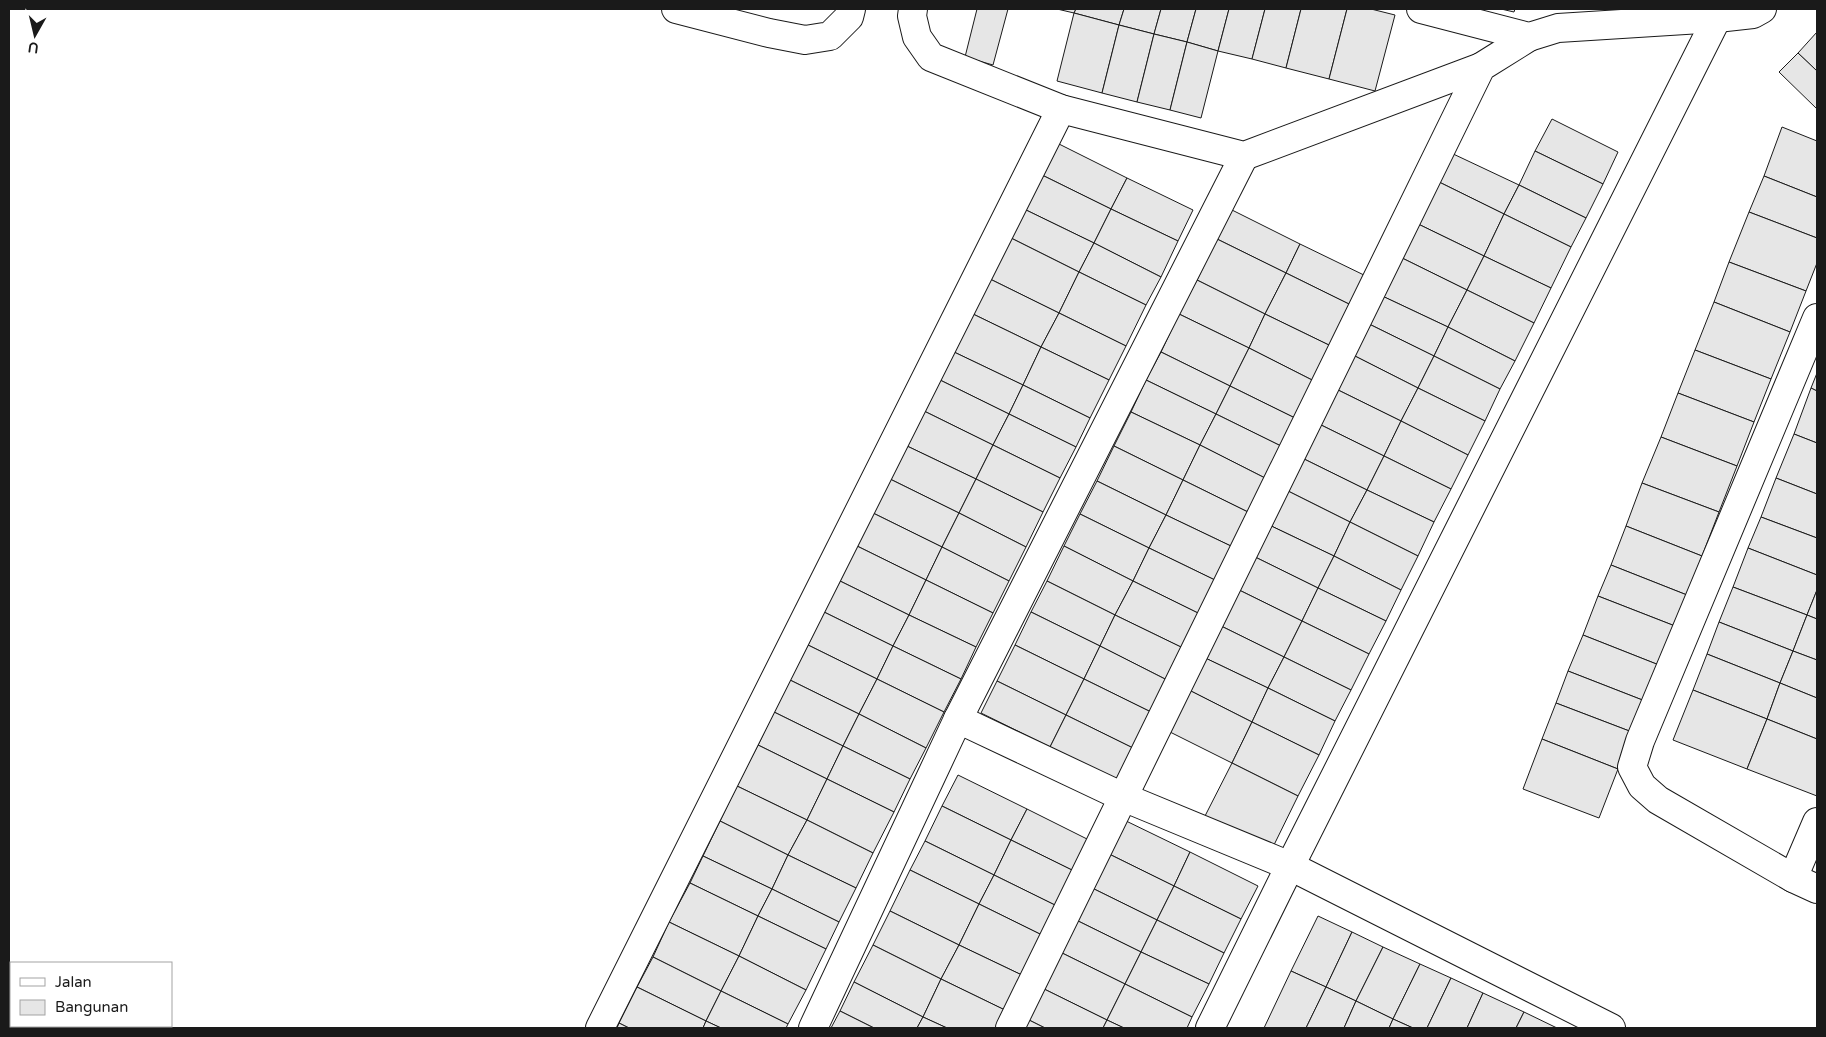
<svg xmlns="http://www.w3.org/2000/svg" width="1826" height="1037" font-family="'Varela Round',sans-serif">
	<rect width="100%" height="100%" fill="#fff"/>
	<g fill="#e6e6e6" stroke="#1a1a1a">
		<polygon points="977,9 1008,9 993,65 965,57"/>
		<polygon points="1057,9 1076,9 1074,13"/>
		<polygon points="1076,9 1124,9 1119,25 1074,13"/>
		<polygon points="1124,9 1161,9 1154,34 1119,25"/>
		<polygon points="1161,9 1196,9 1187,42 1154,34"/>
		<polygon points="1196,9 1229,9 1218,51 1187,42"/>
		<polygon points="1229,9 1265,9 1252,59 1218,51"/>
		<polygon points="1265,9 1301,9 1286,68 1252,59"/>
		<polygon points="1301,9 1347,9 1329,79 1286,68"/>
		<polygon points="1347,9 1371,9 1395,15 1375,91 1329,79"/>
		<polygon points="1501,9 1515,9 1514,12"/>
		<polygon points="1074,13 1119,25 1102,93 1057,81"/>
		<polygon points="1119,25 1154,34 1137,102 1102,93"/>
		<polygon points="1817,32 1817,71 1798,53"/>
		<polygon points="1154,34 1187,42 1170,110 1137,102"/>
		<polygon points="1187,42 1218,51 1201,118 1170,110"/>
		<polygon points="1798,53 1817,71 1817,109 1779,72"/>
		<polygon points="1552,119 1618,152 1603,184 1535,151"/>
		<polygon points="1782,127 1817,141 1817,197 1764,176"/>
		<polygon points="1057,143 1127,178 1111,209 1042,175"/>
		<polygon points="1535,151 1603,184 1586,218 1519,185"/>
		<polygon points="1449,152 1519,185 1504,214 1435,180"/>
		<polygon points="1042,175 1111,209 1094,243 1024,209"/>
		<polygon points="1764,176 1817,197 1817,238 1749,212"/>
		<polygon points="1127,178 1193,210 1178,241 1111,209"/>
		<polygon points="1435,180 1504,214 1484,256 1414,222"/>
		<polygon points="1519,185 1586,218 1571,247 1504,214"/>
		<polygon points="1024,209 1094,243 1079,272 1011,238"/>
		<polygon points="1111,209 1178,241 1161,277 1094,243"/>
		<polygon points="1232,210 1300,244 1286,273 1217,239"/>
		<polygon points="1749,212 1817,238 1817,263 1806,291 1729,262"/>
		<polygon points="1504,214 1571,247 1551,288 1484,256"/>
		<polygon points="1414,222 1484,256 1467,290 1398,256"/>
		<polygon points="1011,238 1079,272 1059,313 990,279"/>
		<polygon points="1217,239 1286,273 1265,314 1197,280"/>
		<polygon points="1094,243 1161,277 1146,305 1079,272"/>
		<polygon points="1300,244 1368,277 1353,306 1286,273"/>
		<polygon points="1398,256 1467,290 1448,327 1378,294"/>
		<polygon points="1484,256 1551,288 1534,323 1467,290"/>
		<polygon points="1729,262 1806,291 1790,332 1714,302"/>
		<polygon points="1079,272 1146,305 1126,346 1059,313"/>
		<polygon points="1286,273 1353,306 1333,347 1265,314"/>
		<polygon points="990,279 1059,313 1041,347 973,314"/>
		<polygon points="1197,280 1265,314 1249,348 1179,314"/>
		<polygon points="1467,290 1534,323 1515,361 1448,327"/>
		<polygon points="1378,294 1448,327 1434,356 1365,322"/>
		<polygon points="1714,302 1790,332 1771,379 1695,350"/>
		<polygon points="1059,313 1126,346 1109,380 1041,347"/>
		<polygon points="973,314 1041,347 1023,385 954,352"/>
		<polygon points="1179,314 1249,348 1230,386 1161,352"/>
		<polygon points="1265,314 1333,347 1316,382 1249,348"/>
		<polygon points="1365,322 1434,356 1418,388 1349,353"/>
		<polygon points="1448,327 1515,361 1500,389 1434,356"/>
		<polygon points="1041,347 1109,380 1090,418 1023,385"/>
		<polygon points="1249,348 1316,382 1297,419 1230,386"/>
		<polygon points="1695,350 1771,379 1754,422 1678,393"/>
		<polygon points="954,352 1023,385 1009,414 940,380"/>
		<polygon points="1161,352 1230,386 1216,414 1146,380"/>
		<polygon points="1349,353 1418,388 1401,421 1332,387"/>
		<polygon points="1434,356 1500,389 1485,421 1418,388"/>
		<polygon points="1817,373 1817,391 1811,388"/>
		<polygon points="940,380 1009,414 993,445 924,411"/>
		<polygon points="1146,380 1216,414 1200,445 1131,412"/>
		<polygon points="1023,385 1090,418 1076,447 1009,414"/>
		<polygon points="1230,386 1297,419 1283,447 1216,414"/>
		<polygon points="1332,387 1401,421 1384,456 1315,422"/>
		<polygon points="1418,388 1485,421 1468,455 1401,421"/>
		<polygon points="1811,388 1817,391 1817,443 1794,434"/>
		<polygon points="1678,393 1754,422 1737,466 1661,437"/>
		<polygon points="924,411 993,445 976,479 907,446"/>
		<polygon points="1131,412 1200,445 1183,480 1114,446"/>
		<polygon points="1009,414 1076,447 1060,478 993,445"/>
		<polygon points="1216,414 1283,447 1267,479 1200,445"/>
		<polygon points="1401,421 1468,455 1451,489 1384,456"/>
		<polygon points="1315,422 1384,456 1367,490 1298,456"/>
		<polygon points="1794,434 1817,443 1817,494 1776,478"/>
		<polygon points="1661,437 1737,466 1719,512 1642,483"/>
		<polygon points="993,445 1060,478 1043,512 976,479"/>
		<polygon points="1200,445 1267,479 1250,513 1183,480"/>
		<polygon points="907,446 976,479 959,513 890,479"/>
		<polygon points="1114,446 1183,480 1166,515 1097,481"/>
		<polygon points="1298,456 1367,490 1350,522 1282,488"/>
		<polygon points="1384,456 1451,489 1434,522 1367,490"/>
		<polygon points="1776,478 1817,494 1817,538 1761,517"/>
		<polygon points="890,479 959,513 942,547 873,513"/>
		<polygon points="976,479 1043,512 1026,547 959,513"/>
		<polygon points="1183,480 1250,513 1233,547 1166,515"/>
		<polygon points="1097,481 1166,515 1149,548 1080,514"/>
		<polygon points="1642,483 1719,512 1702,556 1626,526"/>
		<polygon points="1282,488 1350,522 1334,556 1265,523"/>
		<polygon points="1367,490 1434,522 1418,556 1350,522"/>
		<polygon points="873,513 942,547 926,580 857,546"/>
		<polygon points="959,513 1026,547 1009,581 942,547"/>
		<polygon points="1080,514 1149,548 1133,581 1064,546"/>
		<polygon points="1166,515 1233,547 1217,581 1149,548"/>
		<polygon points="1761,517 1817,538 1817,575 1748,548"/>
		<polygon points="1350,522 1418,556 1401,590 1334,556"/>
		<polygon points="1265,523 1334,556 1318,588 1249,554"/>
		<polygon points="1626,526 1702,556 1687,595 1611,565"/>
		<polygon points="857,546 926,580 909,615 840,581"/>
		<polygon points="1064,546 1133,581 1115,615 1047,581"/>
		<polygon points="942,547 1009,581 993,613 926,580"/>
		<polygon points="1149,548 1217,581 1200,614 1133,581"/>
		<polygon points="1748,548 1817,575 1817,590 1807,615 1733,587"/>
		<polygon points="1249,554 1318,588 1302,621 1233,587"/>
		<polygon points="1334,556 1401,590 1386,621 1318,588"/>
		<polygon points="1611,565 1687,595 1675,626 1598,596"/>
		<polygon points="926,580 993,613 976,647 909,615"/>
		<polygon points="840,581 909,615 893,646 824,612"/>
		<polygon points="1047,581 1115,615 1100,646 1031,612"/>
		<polygon points="1133,581 1200,614 1183,648 1115,615"/>
		<polygon points="1233,587 1302,621 1284,657 1215,623"/>
		<polygon points="1733,587 1807,615 1793,651 1719,622"/>
		<polygon points="1318,588 1386,621 1369,654 1302,621"/>
		<polygon points="1817,590 1817,619 1807,615"/>
		<polygon points="1598,596 1675,626 1659,665 1583,635"/>
		<polygon points="824,612 893,646 877,679 808,645"/>
		<polygon points="1031,612 1100,646 1084,679 1015,645"/>
		<polygon points="909,615 976,647 961,679 893,646"/>
		<polygon points="1115,615 1183,648 1167,680 1100,646"/>
		<polygon points="1807,615 1817,619 1817,660 1793,651"/>
		<polygon points="1302,621 1369,654 1351,690 1284,657"/>
		<polygon points="1719,622 1793,651 1780,683 1707,654"/>
		<polygon points="1215,623 1284,657 1268,688 1199,655"/>
		<polygon points="1583,635 1659,665 1645,701 1568,671"/>
		<polygon points="808,645 877,679 859,714 790,680"/>
		<polygon points="1015,645 1084,679 1066,715 997,681"/>
		<polygon points="893,646 961,679 944,712 877,679"/>
		<polygon points="1100,646 1167,680 1151,712 1084,679"/>
		<polygon points="1793,651 1817,660 1817,698 1780,683"/>
		<polygon points="1707,654 1780,683 1767,719 1693,690"/>
		<polygon points="1199,655 1268,688 1252,722 1183,687"/>
		<polygon points="1284,657 1351,690 1335,721 1268,688"/>
		<polygon points="1568,671 1645,701 1632,732 1556,703"/>
		<polygon points="877,679 944,712 926,748 859,714"/>
		<polygon points="1084,679 1151,712 1133,748 1066,715"/>
		<polygon points="790,680 859,714 843,746 774,712"/>
		<polygon points="997,681 1066,715 1050,747 981,713"/>
		<polygon points="1780,683 1817,698 1817,739 1767,719"/>
		<polygon points="1183,687 1252,722 1232,763 1162,728"/>
		<polygon points="1268,688 1335,721 1319,755 1252,722"/>
		<polygon points="1693,690 1767,719 1747,769 1673,740"/>
		<polygon points="1556,703 1632,732 1618,769 1542,739"/>
		<polygon points="774,712 843,746 827,779 758,745"/>
		<polygon points="859,714 926,748 910,779 843,746"/>
		<polygon points="1066,715 1133,748 1117,780 1050,747"/>
		<polygon points="1767,719 1817,739 1817,796 1747,769"/>
		<polygon points="1252,722 1319,755 1298,796 1232,763"/>
		<polygon points="1542,739 1618,769 1599,818 1523,789"/>
		<polygon points="758,745 827,779 807,820 737,786"/>
		<polygon points="843,746 910,779 894,812 827,779"/>
		<polygon points="1232,763 1298,796 1272,849 1205,816"/>
		<polygon points="958,775 1027,809 1011,840 942,806"/>
		<polygon points="827,779 894,812 873,853 807,820"/>
		<polygon points="737,786 807,820 788,855 720,821"/>
		<polygon points="942,806 1011,840 994,875 925,841"/>
		<polygon points="1027,809 1093,842 1078,873 1011,840"/>
		<polygon points="1122,819 1190,852 1174,886 1105,852"/>
		<polygon points="807,820 873,853 856,888 788,855"/>
		<polygon points="720,821 788,855 772,889 703,856"/>
		<polygon points="1011,840 1078,873 1061,908 994,875"/>
		<polygon points="925,841 994,875 979,904 910,870"/>
		<polygon points="1105,852 1174,886 1157,920 1088,886"/>
		<polygon points="1190,852 1258,886 1241,919 1174,886"/>
		<polygon points="788,855 856,888 839,922 772,889"/>
		<polygon points="703,856 772,889 758,916 690,883"/>
		<polygon points="910,870 979,904 959,945 890,911"/>
		<polygon points="994,875 1061,908 1046,937 979,904"/>
		<polygon points="690,883 758,916 739,956 669,922"/>
		<polygon points="1088,886 1157,920 1141,952 1072,918"/>
		<polygon points="1174,886 1241,919 1224,953 1157,920"/>
		<polygon points="772,889 839,922 826,949 758,916"/>
		<polygon points="979,904 1046,937 1026,977 959,945"/>
		<polygon points="890,911 959,945 941,979 873,945"/>
		<polygon points="758,916 826,949 806,990 739,956"/>
		<polygon points="1318,916 1352,932 1326,987 1291,971"/>
		<polygon points="1072,918 1141,952 1125,984 1056,950"/>
		<polygon points="1157,920 1224,953 1209,984 1141,952"/>
		<polygon points="669,922 739,956 721,991 653,957"/>
		<polygon points="1352,932 1383,947 1356,1001 1326,987"/>
		<polygon points="873,945 941,979 923,1017 854,982"/>
		<polygon points="959,945 1026,977 1009,1012 941,979"/>
		<polygon points="1383,947 1420,964 1393,1019 1356,1001"/>
		<polygon points="1056,950 1125,984 1107,1020 1038,986"/>
		<polygon points="1141,952 1209,984 1192,1017 1125,984"/>
		<polygon points="739,956 806,990 788,1024 721,991"/>
		<polygon points="653,957 721,991 706,1021 637,987"/>
		<polygon points="1420,964 1451,978 1427,1028 1413,1028 1393,1019"/>
		<polygon points="1291,971 1326,987 1306,1028 1264,1028"/>
		<polygon points="1451,978 1483,993 1467,1028 1427,1028"/>
		<polygon points="941,979 1009,1012 1001,1028 947,1028 923,1017"/>
		<polygon points="854,982 923,1017 917,1028 874,1028 840,1011"/>
		<polygon points="1125,984 1192,1017 1187,1028 1124,1028 1107,1020"/>
		<polygon points="1038,986 1107,1020 1103,1028 1045,1028 1023,1017"/>
		<polygon points="637,987 706,1021 703,1028 629,1028 619,1023"/>
		<polygon points="1326,987 1356,1001 1344,1028 1306,1028"/>
		<polygon points="721,991 788,1024 786,1028 721,1028 706,1021"/>
		<polygon points="1483,993 1524,1012 1516,1028 1467,1028"/>
		<polygon points="1356,1001 1393,1019 1389,1028 1344,1028"/>
		<polygon points="840,1011 874,1028 831,1028"/>
		<polygon points="1524,1012 1557,1028 1516,1028"/>
		<polygon points="923,1017 947,1028 917,1028"/>
		<polygon points="1023,1017 1045,1028 1017,1028"/>
		<polygon points="1393,1019 1413,1028 1389,1028"/>
		<polygon points="1107,1020 1124,1028 1103,1028"/>
		<polygon points="706,1021 721,1028 703,1028"/>
		<polygon points="619,1023 629,1028 617,1028"/>
	</g>
	<g fill="none" stroke-linecap="round" stroke-linejoin="round">
		<defs>
			<g id="minor">
				<polyline points="676,9 769,33 805,40 830,36 849,17 851,9"/>
				<polyline points="913,9 912,16 917,37 931,57 1061,109 1244,156 1481,67"/>
				<polyline points="1421,9 1529,37 1558,28 1717,18 1753,14 1762,9"/>
				<polyline points="1817,318 1640,741 1632,767 1642,786 1658,800 1793,878 1817,889"/>
				<polyline points="958,719 1123,797 1290,866 1611,1028"/>
				<polyline points="1793,878 1817,822"/>
				<polyline points="600,1028 1061,109"/>
				<polyline points="813,1028 958,719 1244,156"/>
				<polyline points="1010,1028 1481,67 1529,37"/>
				<polyline points="1210,1028 1290,866 1717,18"/>
			</g>
		</defs>
		<use href="#minor" stroke="#1a1a1a" stroke-width="30"/>
		<use href="#minor" stroke="#fff" stroke-width="28"/>
	</g>
	<rect width="1826" height="1037" fill="none" stroke="#1a1a1a" stroke-width="20"/>
	<rect x="10" y="962" width="162" height="65" fill="#ffffff" stroke="#a3a3a3"/>
	<rect x="20" y="978" width="25" height="8" fill="#ffffff" stroke="#a3a3a3"/>
	<text x="55" y="987" font-size="15" fill="#1a1a1a">Jalan</text>
	<rect x="20" y="1000" width="25" height="15" fill="#e6e6e6" stroke="#a3a3a3"/>
	<text x="55" y="1012" font-size="15" fill="#1a1a1a">Bangunan</text>
	<g transform="translate(35 35) rotate(188)" stroke="#ffffff" stroke-width="4" paint-order="stroke">
	<path d="M0-4L9 19L0 12L-9 19Z" fill="#1a1a1a"/>
	<text y="-8" font-size="14" font-weight="bold" text-anchor="middle" fill="#1a1a1a">U</text>
	</g>
</svg>
